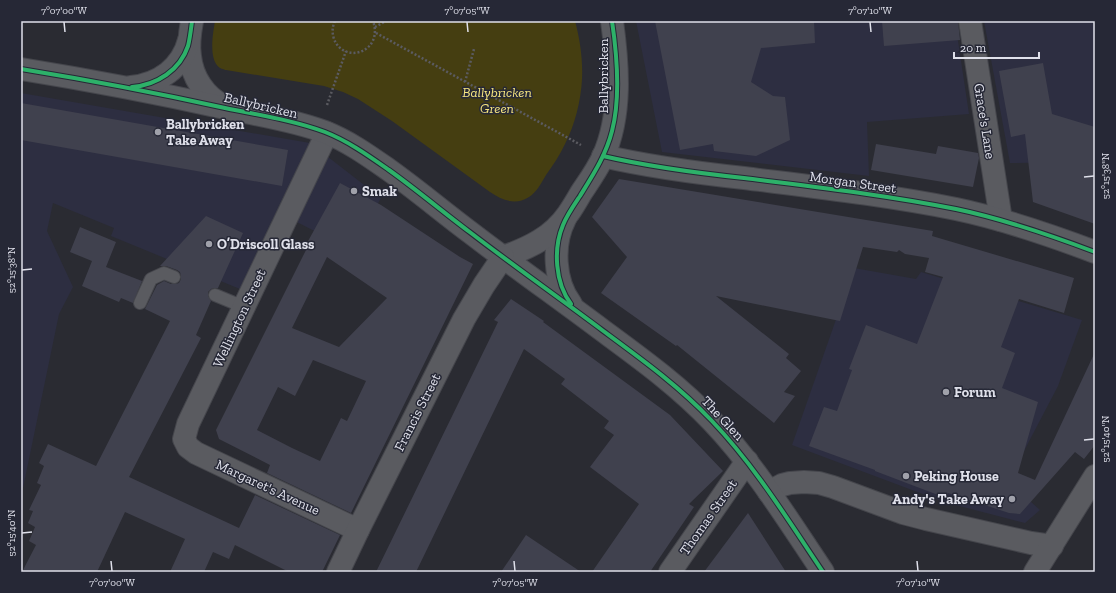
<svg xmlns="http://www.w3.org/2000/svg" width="1116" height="593" font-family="'Zilla Slab',serif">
	<rect width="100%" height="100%" fill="#2a2b32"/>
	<g fill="#2d2e41">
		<polygon points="636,21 955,21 969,114 867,122 869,176 662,152"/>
		<polygon points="984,21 1095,21 1095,168 1075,162 1010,163"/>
		<polygon points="21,93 310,143 381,198 352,250 277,212 240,289 111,236 114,228 53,203 47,231 73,287 59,314 23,488 21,487"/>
		<polygon points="854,268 916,279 921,272 1082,320 1058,386 1024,451 1003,477 1040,510 1025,523 944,502 792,445"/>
	</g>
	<path fill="#453e11" d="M215,21H575C580,39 583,60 582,79C581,100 575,125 565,144C560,155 553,165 546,175C542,182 536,193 529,197C515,206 502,200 490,192L392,121L358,99L343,92L324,86L226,70C225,70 220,68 220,68C208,60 213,33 215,21Z"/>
	<g fill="#40414e" fill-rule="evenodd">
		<polygon points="655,21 814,21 815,43 761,48 751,82 773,96 785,97 790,140 756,156 714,151 713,144 680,150"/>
		<polygon points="882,21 958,21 960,40 884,46"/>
		<polygon points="1043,63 1052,114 1095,127 1095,224 1033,202 1025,134 1011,137 999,71"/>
		<polygon points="21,103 288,150 282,186 21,140"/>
		<polygon points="876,144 936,154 938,146 978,153 979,158 973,187 871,170"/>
		<polygon points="619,179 933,231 932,236 1074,278 1064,313 1019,299 1001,347 1015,353 1002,388 1038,402 1018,473 1035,480 1095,352 1095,445 1084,459 1075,452 1020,514 1009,513 948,493 946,498 875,471 875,470 809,446 824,407 837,411 852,370 849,369 866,325 917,344 943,277 925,272 929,258 905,254 899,250 897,252 863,247 840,321 716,296 789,354 786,358 801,371 784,392 795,396 774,423 677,345 676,346 601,293 627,257 592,217"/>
		<path d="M340,183L381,205L460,257L473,264L351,513L267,473L270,465L219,439L216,430L309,244L307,243ZM327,257L387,298L339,347L292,328ZM313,360L366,381L347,421L341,418L320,461L292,448L257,430L278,387L295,396Z"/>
		<polygon points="206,216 243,233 218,288 214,288 211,289 208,292 208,296 211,301 196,335 201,338 129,477 239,528 255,495 340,535 322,572 289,572 235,545 229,559 213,552 204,572 170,572 185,539 125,512 97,572 22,572 36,545 29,541 35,527 28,523 33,511 29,510 41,485 37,483 44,466 39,463 48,444 96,466 170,321 145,309 157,285 164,281 171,284 175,284 179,283 181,279 181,276 180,272 177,270 166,266 160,266"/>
		<polygon points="80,227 116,242 106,267 142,281 133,303 121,298 119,302 82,286 92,261 70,252"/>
		<polygon points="511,299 544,321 543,322 670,415 723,471 689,504 694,507 650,572 592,572 639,504 590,467 614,435 604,428 609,421 561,384 565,379 524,349 416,572 376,572 498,322 494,320"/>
		<polygon points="748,513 786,572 704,572"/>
		<polygon points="526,535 581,572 501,572"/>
	</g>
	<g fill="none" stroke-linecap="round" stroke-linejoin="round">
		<defs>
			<g id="service">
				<polyline points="215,295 244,307"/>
				<polyline points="140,303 151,279 164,273 174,277"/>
			</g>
			<g id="minor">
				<polyline points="970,21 1001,220"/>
				<polyline points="327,133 188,424 184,439 188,447 196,453 358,530"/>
				<polyline points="769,492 782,485 790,483 804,482 819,483 833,487 903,513 926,519 1031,543 1052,546"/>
			</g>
			<g id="tertiary">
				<path d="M192,21C190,32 188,44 190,56C192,77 205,97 224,106"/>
				<path d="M21,69C89,80 157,93 225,108C258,115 293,120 325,132C348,141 369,156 389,170C417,190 443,212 471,233C514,266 558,297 602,330C640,358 679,386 712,421C755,466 788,520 823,572"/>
				<path d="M131,87C159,84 182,68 189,40"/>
				<path d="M603,156C650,167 697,173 744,178C815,187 886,195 956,209C1004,219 1050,235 1095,252"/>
				<path d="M565,219C552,244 554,282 571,304"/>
				<path d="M503,257C529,248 552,237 568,214C573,207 577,200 581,193C589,181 597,170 603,157C622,115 618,65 612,21"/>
				<polyline points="338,572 358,530 464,319 484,285 503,257"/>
				<polyline points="670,572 747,461"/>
				<polyline points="1035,572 1095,476"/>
			</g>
		</defs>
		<use href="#service" stroke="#45464c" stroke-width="14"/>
		<use href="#minor" stroke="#45464c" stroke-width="24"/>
		<use href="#tertiary" stroke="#45464c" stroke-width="24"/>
		<g stroke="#5b5b61" stroke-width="2.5" stroke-dasharray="2 2" stroke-linecap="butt">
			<path d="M335,21C332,27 332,33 334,39C344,65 384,52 373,21"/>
			<polyline points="375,27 386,21"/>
			<polyline points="376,33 581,145"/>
			<polyline points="465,82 474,49"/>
			<polyline points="327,105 346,51"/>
		</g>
		<use href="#service" stroke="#5a5b60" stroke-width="12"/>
		<use href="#minor" stroke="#5a5b60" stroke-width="22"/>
		<use href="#tertiary" stroke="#5a5b60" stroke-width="22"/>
		<defs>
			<g id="cycleway">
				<path d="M21,69C89,80 157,93 225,108C258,115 293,120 325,132C348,141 369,156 389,170C417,190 443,212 471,233C514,266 558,297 602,330C640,358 679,386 712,421C755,466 788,520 823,572"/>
				<path d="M132,87C157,85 180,70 188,46C190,38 191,29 192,21"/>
				<path d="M603,156C650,167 697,173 744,178C815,187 886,195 956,209C1004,219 1050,235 1095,252"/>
				<path d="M571,304C555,283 553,249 563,225C567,215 574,205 580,196C593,175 606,155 612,131C621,97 617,55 612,21"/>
			</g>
		</defs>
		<use href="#cycleway" stroke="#262836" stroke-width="6"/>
		<use href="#cycleway" stroke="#2db169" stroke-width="4"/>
	</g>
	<path fill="none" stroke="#dfe0ea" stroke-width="1.5" d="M64,22L65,32M467,22L468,32M870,22L871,32M1084,177L1094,176M22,270L32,269M1084,440L1094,439M22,533L32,532M111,561L112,571M514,561L515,571M917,561L918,571"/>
	<g fill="#a0a1aa" stroke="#262836" stroke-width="1.5">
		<circle cx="158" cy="132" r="4"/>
		<circle cx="354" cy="191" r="4"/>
		<circle cx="209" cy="244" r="4"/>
		<circle cx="946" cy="392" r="4"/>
		<circle cx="906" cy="476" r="4"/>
		<circle cx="1012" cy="499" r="4"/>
	</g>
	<g text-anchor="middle" stroke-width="3" stroke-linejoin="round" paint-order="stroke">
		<g font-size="14" fill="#dfe0ea" stroke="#262836">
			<text transform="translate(603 76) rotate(-90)" y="5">Ballybricken</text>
			<text transform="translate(261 105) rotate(13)" y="5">Ballybricken</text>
			<text transform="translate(985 121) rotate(81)" y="5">Grace's Lane</text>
			<text transform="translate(853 182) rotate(8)" y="5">Morgan Street</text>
			<text transform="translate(239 318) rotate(-65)" y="5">Wellington Street</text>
			<text transform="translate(417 412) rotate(-63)" y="5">Francis Street</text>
			<text transform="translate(723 418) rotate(47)" y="5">The Glen</text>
			<text transform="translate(268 487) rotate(25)" y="5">Margaret's Avenue</text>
			<text transform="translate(708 517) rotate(-55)" y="5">Thomas Street</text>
		</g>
		<g font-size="14" font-style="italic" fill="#f7e67f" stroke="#262836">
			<text x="497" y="97">Ballybricken<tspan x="497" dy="16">Green</tspan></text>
		</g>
		<g font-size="14" font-weight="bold" fill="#dfe0ea" stroke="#262836" text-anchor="start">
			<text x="166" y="129">Ballybricken<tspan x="166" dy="16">Take Away</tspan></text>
			<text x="362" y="196">Smak</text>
			<text x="217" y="249">O’Driscoll Glass</text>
			<text x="954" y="397">Forum</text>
			<text x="914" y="481">Peking House</text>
			<text x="1004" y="504" text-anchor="end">Andy's Take Away</text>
		</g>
	</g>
	<rect width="1116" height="593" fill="none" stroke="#262836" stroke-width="44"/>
	<path d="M954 52v6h85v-6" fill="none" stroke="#dfe0ea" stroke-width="2"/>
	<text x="960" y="52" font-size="12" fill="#dfe0ea" stroke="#262836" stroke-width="3" paint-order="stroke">20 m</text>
	<rect x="22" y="22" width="1072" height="549" fill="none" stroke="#dfe0ea" stroke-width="1.5"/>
	<g font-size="10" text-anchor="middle" fill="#dfe0ea">
		<text x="64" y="14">7°07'00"W</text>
		<text x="467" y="14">7°07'05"W</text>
		<text x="870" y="14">7°07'10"W</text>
		<text transform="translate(1105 176) rotate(-90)" y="4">52°15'38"N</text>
		<text transform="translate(11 270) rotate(-90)" y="4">52°15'38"N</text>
		<text transform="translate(1105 439) rotate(-90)" y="4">52°15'40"N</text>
		<text transform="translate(11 533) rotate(-90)" y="4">52°15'40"N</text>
		<text x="112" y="586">7°07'00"W</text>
		<text x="515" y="586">7°07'05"W</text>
		<text x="918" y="586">7°07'10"W</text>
	</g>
</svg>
